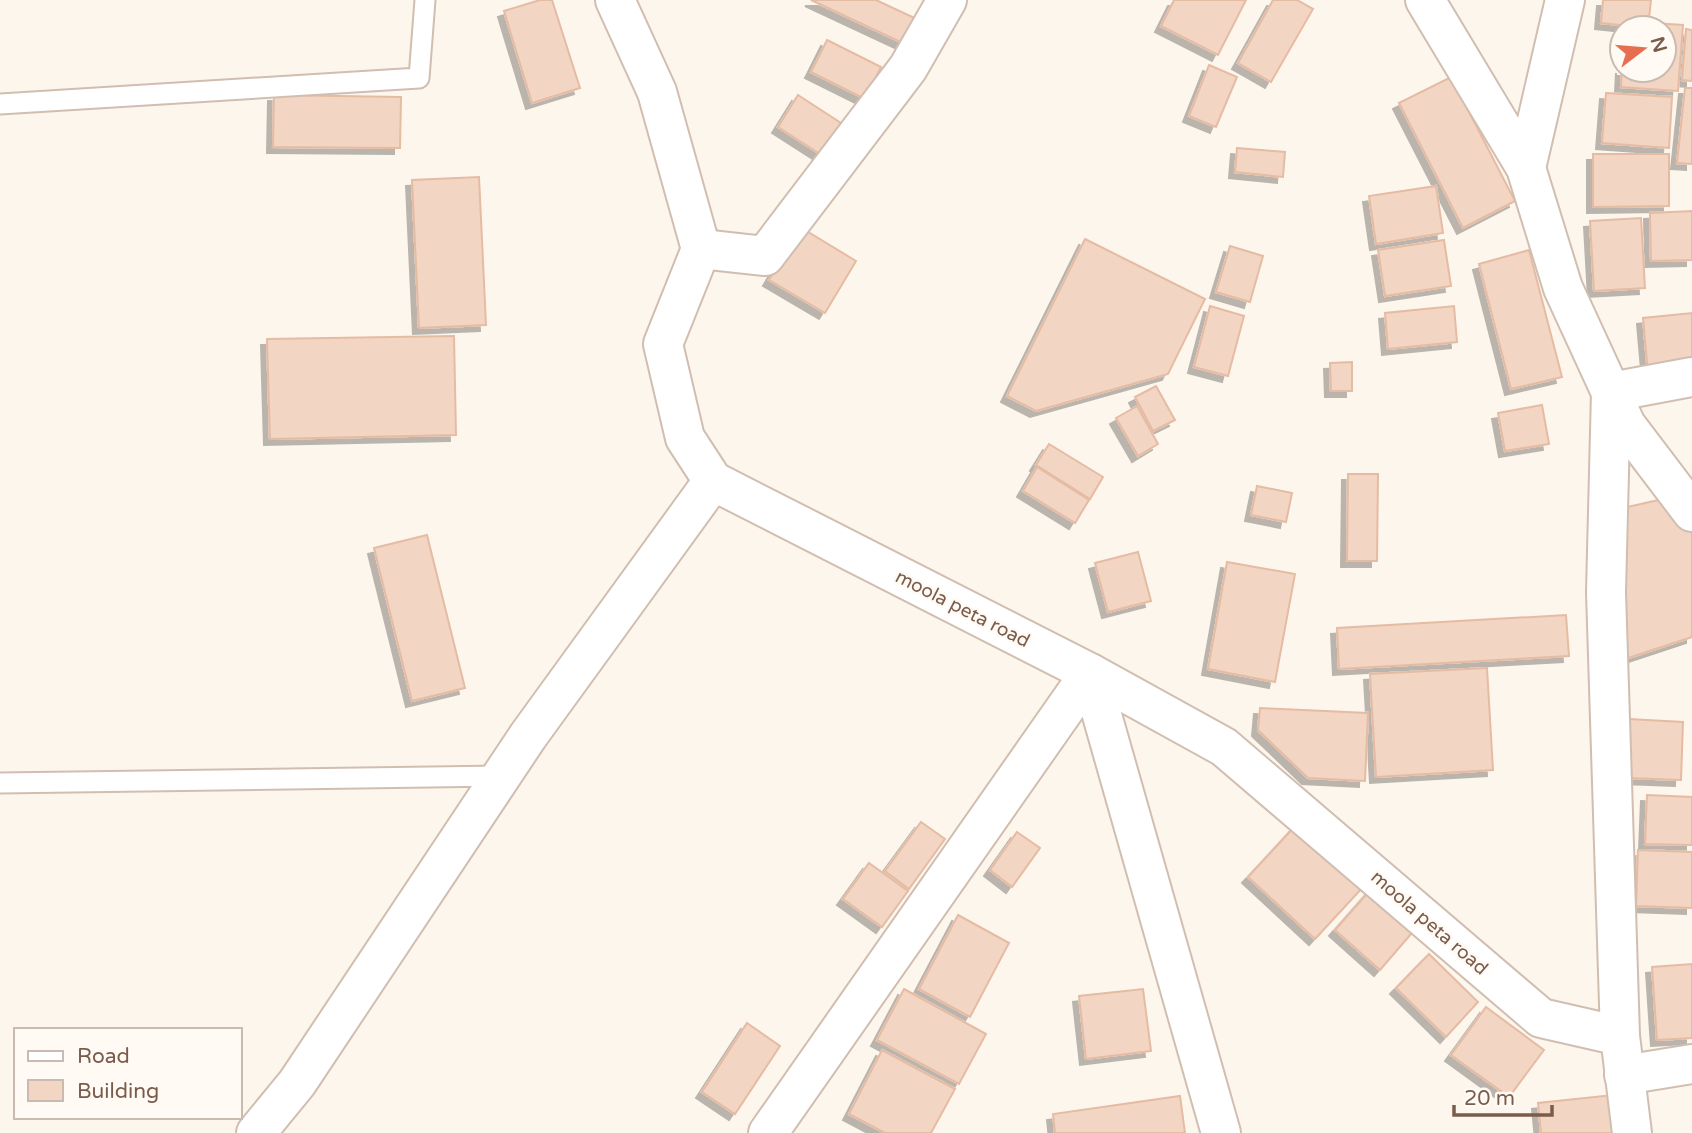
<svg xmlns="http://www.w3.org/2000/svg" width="1692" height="1133" font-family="'Varela Round',sans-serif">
	<defs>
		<filter id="shadow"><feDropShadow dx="-6" dy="6" stdDeviation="0" flood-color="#0004"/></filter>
	</defs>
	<rect width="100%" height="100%" fill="#fdf6ec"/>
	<g fill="#f3d5c3" stroke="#e6bba3" stroke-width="2" filter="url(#shadow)">
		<polygon points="540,0 552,0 580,88 532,103 504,11"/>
		<polygon points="811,0 876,0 921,21 909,46"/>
		<polygon points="1174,0 1246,0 1218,55 1161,26"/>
		<polygon points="1273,0 1297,0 1313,9 1271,82 1238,63"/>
		<polygon points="1603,0 1651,0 1648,28 1601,23"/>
		<polygon points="1653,23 1683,25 1678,91 1621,87 1622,67 1622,70 1664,70 1664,28 1653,28"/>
		<polygon points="1686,29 1692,30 1692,81 1682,80"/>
		<polygon points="827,40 881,67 865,99 811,72"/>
		<polygon points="1209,65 1237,77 1216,127 1189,116"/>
		<polygon points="1451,77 1515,201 1463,228 1399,103"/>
		<polygon points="1685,88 1692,88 1692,164 1677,163"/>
		<polygon points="1606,93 1672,97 1669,148 1602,143"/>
		<polygon points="274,95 401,97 400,148 273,147"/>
		<polygon points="798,95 841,123 820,154 778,127"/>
		<polygon points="1237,148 1285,152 1283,177 1235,172"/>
		<polygon points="1593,154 1669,154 1669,206 1593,207"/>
		<polygon points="479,177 486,325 419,328 412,180"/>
		<polygon points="1436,186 1443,233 1376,244 1369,196"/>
		<polygon points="1692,211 1692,260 1651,261 1650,213"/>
		<polygon points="1641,218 1645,288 1594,291 1590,221"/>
		<polygon points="800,227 856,261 825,313 769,280"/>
		<polygon points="1085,239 1205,299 1168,374 1036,411 1007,396"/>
		<polygon points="1444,240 1451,286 1385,296 1378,250"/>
		<polygon points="1230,246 1263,256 1250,302 1216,292"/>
		<polygon points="1529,250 1562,377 1511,389 1479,264"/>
		<polygon points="1210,306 1244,316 1228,376 1194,367"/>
		<polygon points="1454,306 1457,342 1388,349 1385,313"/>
		<polygon points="1692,313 1692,369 1648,374 1643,318"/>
		<polygon points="454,336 456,435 270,439 267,339"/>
		<polygon points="1352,362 1352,391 1331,391 1330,363"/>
		<polygon points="1156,386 1175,420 1153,431 1135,397"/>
		<polygon points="1542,405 1549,444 1505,451 1498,413"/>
		<polygon points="1137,406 1158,444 1138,456 1116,418"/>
		<polygon points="1049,444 1103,477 1090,499 1036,465"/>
		<polygon points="1037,467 1089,500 1075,523 1023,491"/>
		<polygon points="1348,474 1378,474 1377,561 1347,561"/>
		<polygon points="1257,486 1292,493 1286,522 1251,515"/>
		<polygon points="1672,497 1692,530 1692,637 1616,662 1614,510"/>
		<polygon points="427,535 465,688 412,701 374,548"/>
		<polygon points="1138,552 1151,601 1108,612 1095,563"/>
		<polygon points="1227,562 1295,574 1275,682 1208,669"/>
		<polygon points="1566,615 1569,656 1339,669 1337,628"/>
		<polygon points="1487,668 1493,770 1376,777 1370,674"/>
		<polygon points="1260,708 1368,713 1365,781 1308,778 1258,730"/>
		<polygon points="1629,719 1683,722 1681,780 1628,778"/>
		<polygon points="1647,795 1692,797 1692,845 1645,844"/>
		<polygon points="921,822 945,839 909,889 885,871"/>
		<polygon points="1296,825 1363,887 1315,939 1248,877"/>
		<polygon points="1017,832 1040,848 1012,887 990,870"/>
		<polygon points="1638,850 1692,852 1692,908 1636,906"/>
		<polygon points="869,863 908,891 882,927 843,899"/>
		<polygon points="1372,888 1417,927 1380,970 1335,930"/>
		<polygon points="958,915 1009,943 970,1017 919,989"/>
		<polygon points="1429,954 1478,1002 1446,1037 1396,988"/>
		<polygon points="1692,964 1692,1038 1657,1040 1652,967"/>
		<polygon points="904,989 986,1034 959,1084 877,1040"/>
		<polygon points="1143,989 1151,1051 1086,1059 1079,996"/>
		<polygon points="1486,1007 1544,1050 1509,1097 1451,1055"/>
		<polygon points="747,1023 780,1046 735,1114 702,1092"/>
		<polygon points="882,1050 955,1089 931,1133 885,1133 849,1114"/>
		<polygon points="1613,1095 1617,1133 1541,1133 1538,1103"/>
		<polygon points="1180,1096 1185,1133 1055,1133 1053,1114"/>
	</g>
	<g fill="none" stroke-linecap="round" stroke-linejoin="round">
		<defs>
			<g id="service">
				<polyline points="0,104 419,78 425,0"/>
				<polyline points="0,783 501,776"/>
			</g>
			<g id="minor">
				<polyline points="1526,168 1565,0"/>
				<polyline points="701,249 765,256 908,68 947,0"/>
				<polyline points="1090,673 1221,1133"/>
				<polyline points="1624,1075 1692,1064"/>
				<polyline points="256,1133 297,1083 528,736 713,481"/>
				<polyline points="768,1133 1090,673"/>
				<polyline points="1632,1133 1620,1036 1606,592 1611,392 1692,377"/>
			</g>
			<g id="tertiary">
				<polyline points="615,0 657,92 701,249 663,344 685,438 713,481 1090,673 1224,747 1541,1018 1620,1036"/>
				<polyline points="1425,0 1526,168 1563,288 1626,425 1692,512"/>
			</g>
		</defs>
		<use href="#service" stroke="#d1beb0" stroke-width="23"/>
		<use href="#minor" stroke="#d1beb0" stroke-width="42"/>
		<use href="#tertiary" stroke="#d1beb0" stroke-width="42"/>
		<use href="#service" stroke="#fff" stroke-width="19"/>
		<use href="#minor" stroke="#fff" stroke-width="38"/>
		<use href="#tertiary" stroke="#fff" stroke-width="38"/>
	</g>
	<g text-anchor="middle" stroke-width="5" stroke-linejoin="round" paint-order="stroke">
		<g font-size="19" fill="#7a5c4d" stroke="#fffaf3">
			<text transform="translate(963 608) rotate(27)" y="7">moola peta road</text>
			<text transform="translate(1430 922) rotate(41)" y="7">moola peta road</text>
		</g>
	</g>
	<rect x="14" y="1028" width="228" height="91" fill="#fffaf3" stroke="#cabbb1" stroke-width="2"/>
	<rect x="28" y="1051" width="35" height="10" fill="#ffffff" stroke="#cabbb1" stroke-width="2"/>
	<text x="77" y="1063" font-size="21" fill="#7a5c4d">Road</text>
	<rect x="28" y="1080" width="35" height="21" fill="#f3d5c3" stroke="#cabbb1" stroke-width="2"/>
	<text x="77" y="1098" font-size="21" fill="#7a5c4d">Building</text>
	<g transform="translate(1643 49) rotate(74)"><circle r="33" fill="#fffaf3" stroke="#cabbb1" stroke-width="2"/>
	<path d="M0-5L12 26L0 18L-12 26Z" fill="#e76f51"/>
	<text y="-10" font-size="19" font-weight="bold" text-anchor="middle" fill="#7a5c4d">N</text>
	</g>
	<path d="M1454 1105v10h98v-10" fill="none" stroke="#7a5c4d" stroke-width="3.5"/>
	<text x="1464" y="1105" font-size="21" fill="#7a5c4d" stroke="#fffaf3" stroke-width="5" paint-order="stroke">20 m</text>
</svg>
